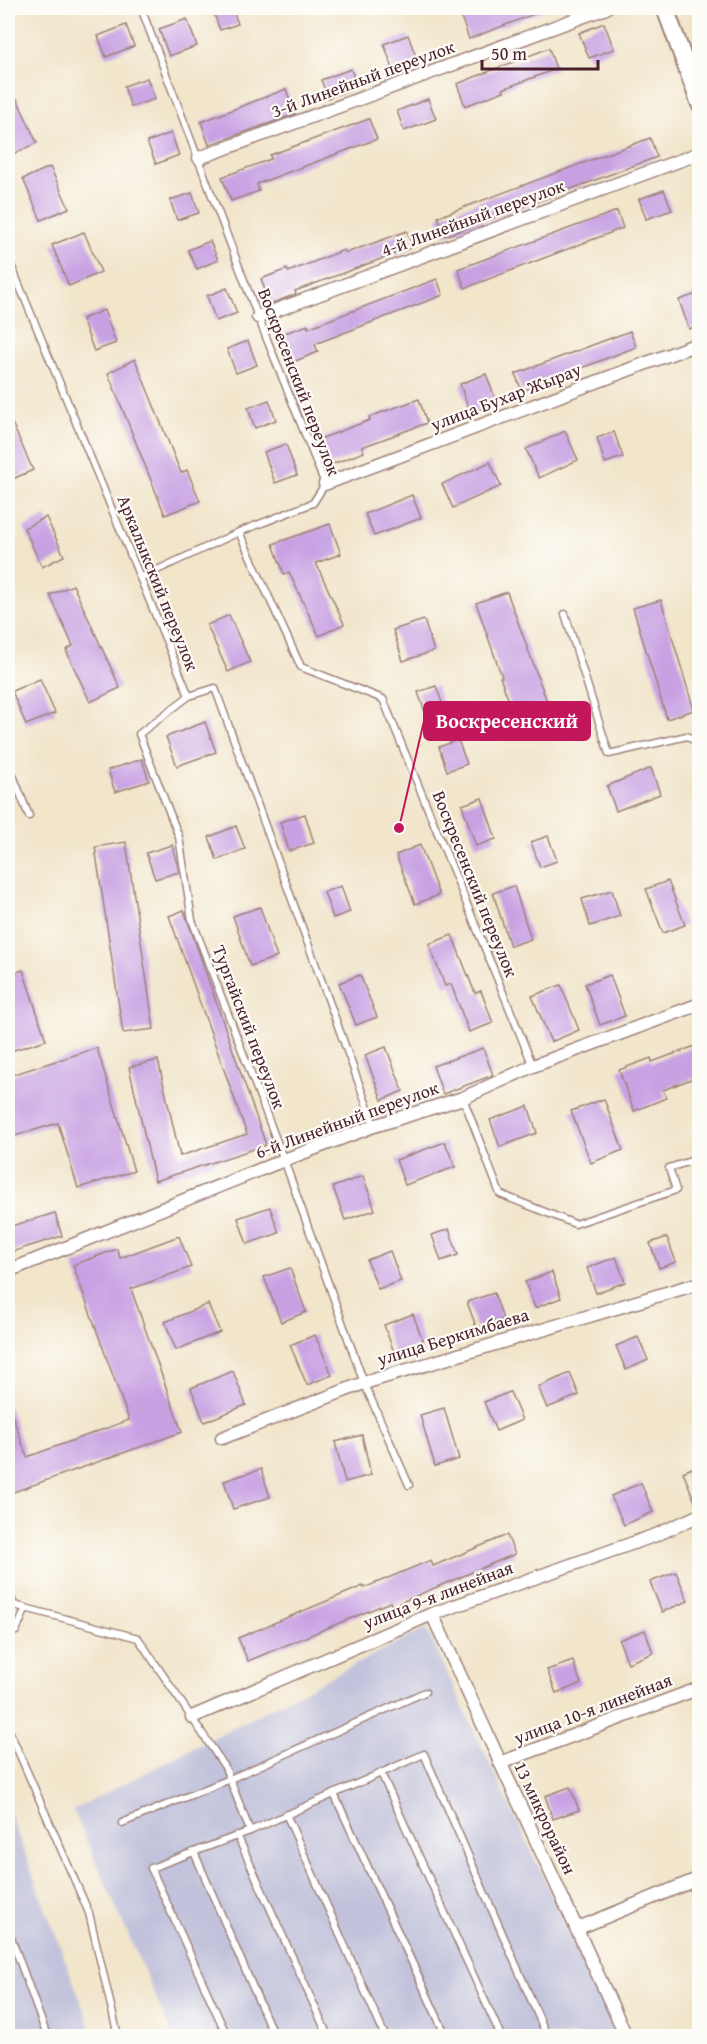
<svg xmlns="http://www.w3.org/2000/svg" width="707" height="2044" font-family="'Gentium Book Plus',serif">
	<rect width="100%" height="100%" fill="#fdfcf7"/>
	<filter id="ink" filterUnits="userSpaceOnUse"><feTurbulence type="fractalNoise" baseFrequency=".0167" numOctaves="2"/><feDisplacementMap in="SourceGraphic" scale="12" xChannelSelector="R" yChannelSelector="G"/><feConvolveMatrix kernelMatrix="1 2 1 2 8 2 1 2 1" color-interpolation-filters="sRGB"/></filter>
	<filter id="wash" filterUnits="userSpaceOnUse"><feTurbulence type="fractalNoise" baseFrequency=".008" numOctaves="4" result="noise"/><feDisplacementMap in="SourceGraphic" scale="24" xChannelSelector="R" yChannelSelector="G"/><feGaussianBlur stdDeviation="1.35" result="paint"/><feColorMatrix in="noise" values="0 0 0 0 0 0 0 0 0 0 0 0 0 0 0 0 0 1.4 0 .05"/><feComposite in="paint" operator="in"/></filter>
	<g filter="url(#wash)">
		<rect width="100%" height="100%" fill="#f1e5ca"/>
		<g fill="#c2c2dc">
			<polygon points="426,1628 618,2036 173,2036 73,1810"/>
			<polygon points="8,1809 94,2036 8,2036"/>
		</g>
		<g id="blocks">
			<g fill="#c8a1e3">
				<polygon points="212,8 232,8 238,24 220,30"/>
				<polygon points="458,8 546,8 547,9 469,39"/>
				<polygon points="187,19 197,46 169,56 159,29"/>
				<polygon points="604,23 614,49 589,58 579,33"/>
				<polygon points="126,25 134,46 106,57 98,36"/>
				<polygon points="408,35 419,65 395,74 384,44"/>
				<polygon points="549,48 556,69 503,89 504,91 465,106 457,84"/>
				<polygon points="351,69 357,87 328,98 321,80"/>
				<polygon points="147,78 155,99 131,107 124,86"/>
				<polygon points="286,89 295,114 209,145 201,122"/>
				<polygon points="17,99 37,143 13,154 8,141 8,103"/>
				<polygon points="428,99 436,119 404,131 397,111"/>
				<polygon points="369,119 377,139 257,184 259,191 231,201 222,177 271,159 270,155"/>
				<polygon points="171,133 179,155 156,164 147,142"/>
				<polygon points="650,138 657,157 445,236 438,217"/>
				<polygon points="50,167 69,208 41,220 23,179"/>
				<polygon points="664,190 672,210 646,219 639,199"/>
				<polygon points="192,193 199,213 177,220 170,200"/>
				<polygon points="617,211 623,228 465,288 458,269"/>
				<polygon points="407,231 413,247 295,291 296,294 270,304 261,279 287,269 288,272 344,250 346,253"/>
				<polygon points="84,232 101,272 69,286 52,245"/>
				<polygon points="210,241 218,260 197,269 188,250"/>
				<polygon points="437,279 443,295 315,344 318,352 293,362 282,334 308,325 308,328"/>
				<polygon points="227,288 237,313 216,321 207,296"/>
				<polygon points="699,293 699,325 689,329 679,300"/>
				<polygon points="104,310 116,343 94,351 82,319"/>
				<polygon points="630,331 636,347 522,391 515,374"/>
				<polygon points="248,341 257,365 236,373 227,349"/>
				<polygon points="135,359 181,473 187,470 200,501 165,515 108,373"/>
				<polygon points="486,374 497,403 470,413 460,384"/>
				<polygon points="419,399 427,423 362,447 364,452 330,465 320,439 370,420 369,417"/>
				<polygon points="269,400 276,420 255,428 248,408"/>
				<polygon points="8,414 33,470 8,481"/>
				<polygon points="565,431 578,460 539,478 526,449"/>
				<polygon points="614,432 623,457 605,463 597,438"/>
				<polygon points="286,444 297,475 275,483 264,452"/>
				<polygon points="490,462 501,486 453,508 442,484"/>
				<polygon points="412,495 421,518 374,536 365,514"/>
				<polygon points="46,517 64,556 42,567 24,528"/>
				<polygon points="330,524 341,554 316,563 344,624 319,636 289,572 284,574 273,544"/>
				<polygon points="73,585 120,688 90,702 66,650 73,646 50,595"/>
				<polygon points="507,592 553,718 520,731 500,677 502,677 476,603"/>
				<polygon points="661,600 694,710 667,719 633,608"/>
				<polygon points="229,615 250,662 228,672 207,625"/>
				<polygon points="424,620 434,651 403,661 393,630"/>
				<polygon points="40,679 55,713 26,725 12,691"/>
				<polygon points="436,686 445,711 427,718 418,692"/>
				<polygon points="205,722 216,752 177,766 166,737"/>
				<polygon points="458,740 467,764 447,771 439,747"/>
				<polygon points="142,759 149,781 115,792 108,770"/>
				<polygon points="651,768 660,794 616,811 607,786"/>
				<polygon points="482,798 496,839 476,846 462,805"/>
				<polygon points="305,814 314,843 289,851 280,822"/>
				<polygon points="236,826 245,849 217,860 209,837"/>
				<polygon points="548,836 557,861 540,867 531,842"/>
				<polygon points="126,842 154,1029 123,1033 95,847"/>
				<polygon points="172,845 179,872 155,879 146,853"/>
				<polygon points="420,845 439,895 415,904 396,855"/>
				<polygon points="668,881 685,925 663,933 646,889"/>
				<polygon points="341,886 350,912 333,918 324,892"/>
				<polygon points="514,886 531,939 510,946 493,893"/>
				<polygon points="612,890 620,916 590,926 582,899"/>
				<polygon points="260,907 277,957 250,966 233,916"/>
				<polygon points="184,910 266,1145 155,1181 129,1067 158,1060 180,1156 247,1134 169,916"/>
				<polygon points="452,935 475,993 481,991 493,1023 469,1032 451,984 445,986 429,944"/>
				<polygon points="23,970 46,1040 8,1052 8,975"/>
				<polygon points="360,975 377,1017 356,1025 339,983"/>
				<polygon points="610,975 625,1016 600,1025 585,984"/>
				<polygon points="561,985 579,1030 551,1042 532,996"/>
				<polygon points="695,1046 699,1057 699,1076 663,1090 666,1098 634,1111 619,1070 651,1058 652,1062"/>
				<polygon points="386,1047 403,1091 382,1100 365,1055"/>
				<polygon points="97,1048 134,1171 78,1188 58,1123 8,1138 8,1076"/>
				<polygon points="483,1048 493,1075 443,1094 433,1066"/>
				<polygon points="604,1099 623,1150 591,1163 571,1111"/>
				<polygon points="528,1106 537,1133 500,1147 490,1120"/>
				<polygon points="445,1142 455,1167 405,1185 396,1160"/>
				<polygon points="363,1176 375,1210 345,1220 333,1187"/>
				<polygon points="270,1207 279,1233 247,1244 238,1218"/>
				<polygon points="55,1213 62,1236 8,1253 8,1227"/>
				<polygon points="449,1229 458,1255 441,1261 432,1235"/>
				<polygon points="179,1236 191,1267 131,1289 182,1432 8,1494 8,1406 9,1406 27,1457 129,1420 73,1265 117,1249 120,1258"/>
				<polygon points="667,1237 676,1262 659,1268 650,1243"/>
				<polygon points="390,1251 401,1281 378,1289 367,1260"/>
				<polygon points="616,1257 625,1282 596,1293 587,1268"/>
				<polygon points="290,1268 306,1312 281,1322 264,1277"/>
				<polygon points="552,1272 561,1298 535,1308 525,1282"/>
				<polygon points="494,1293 503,1319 477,1329 467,1302"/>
				<polygon points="208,1304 220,1332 176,1350 165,1322"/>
				<polygon points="413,1314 424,1344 395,1355 384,1325"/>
				<polygon points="315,1335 332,1375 307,1385 290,1345"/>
				<polygon points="638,1337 648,1360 626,1370 616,1346"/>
				<polygon points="233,1371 246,1405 204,1422 191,1388"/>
				<polygon points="570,1373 579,1395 547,1408 538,1387"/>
				<polygon points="510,1392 522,1420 496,1431 484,1402"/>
				<polygon points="444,1408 459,1459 435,1466 420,1415"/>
				<polygon points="362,1435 371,1475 345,1482 335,1442"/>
				<polygon points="699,1465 699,1507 697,1507 683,1472"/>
				<polygon points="261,1469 270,1497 233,1509 224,1481"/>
				<polygon points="641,1483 653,1512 624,1525 611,1496"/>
				<polygon points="507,1535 515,1554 392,1606 390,1602 248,1661 238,1638 363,1586 364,1588 431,1560 433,1566"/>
				<polygon points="676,1572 688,1601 662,1612 650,1582"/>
				<polygon points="645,1630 653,1653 628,1663 619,1640"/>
				<polygon points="573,1661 581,1684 556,1693 547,1670"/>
				<polygon points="570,1787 579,1810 553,1819 545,1796"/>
			</g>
		</g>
	</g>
	<g filter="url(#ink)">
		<use href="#blocks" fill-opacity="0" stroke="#9e827a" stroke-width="1.5"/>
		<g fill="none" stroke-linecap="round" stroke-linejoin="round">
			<defs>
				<g id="service">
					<polyline points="141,8 258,317 325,484 313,503 239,532 301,667 383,699 533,1066"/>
					<polyline points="8,258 189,696 215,688 374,1125"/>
					<polyline points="140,578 239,532"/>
					<polyline points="565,614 609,754 687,736 700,744"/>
					<polyline points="189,696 139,734 179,837 192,920 284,1160 364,1383 409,1485"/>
					<polyline points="8,763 29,816"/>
					<polyline points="700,844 695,856 700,868"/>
					<polyline points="463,1098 500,1194 575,1224 676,1190 669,1168 700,1158"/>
					<polyline points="8,1590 14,1605 138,1638 225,1767 250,1831"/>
					<polyline points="8,1634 16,1631 26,1608"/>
					<polyline points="8,1728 89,1913 118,2036"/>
					<polyline points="381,1773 501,2036"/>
					<polyline points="334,1794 446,2036"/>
					<polyline points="286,1814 385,2036"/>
					<polyline points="122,1823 230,1779 425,1692"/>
					<polyline points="237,1835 328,2036"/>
					<polyline points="194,1852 274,2036"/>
					<polyline points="8,1929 47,2036"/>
					<polyline points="227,2036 151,1868 250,1831 424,1754 547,2036"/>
				</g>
				<g id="minor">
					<polyline points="199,158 606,8"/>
					<polyline points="258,317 700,153"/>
					<polyline points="325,484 700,343"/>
					<polyline points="8,1271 284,1160 374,1126 463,1098 533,1066 700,1004"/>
					<polyline points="222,1438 364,1383 700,1283"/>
					<polyline points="432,1614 626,2036"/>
					<polyline points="192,1717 432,1614 656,1535 700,1515"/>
					<polyline points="500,1763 700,1688"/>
					<polyline points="576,1929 700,1878"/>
				</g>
				<polyline id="tertiary" points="665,8 700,104"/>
			</defs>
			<use href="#service" stroke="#9e827a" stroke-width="9"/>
			<use href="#minor" stroke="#9e827a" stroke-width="15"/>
			<use href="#tertiary" stroke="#9e827a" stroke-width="20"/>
			<use href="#service" stroke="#fff" stroke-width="6"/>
			<use href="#minor" stroke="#fff" stroke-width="12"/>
			<use href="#tertiary" stroke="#fff" stroke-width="16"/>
		</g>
	</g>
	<g text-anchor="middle" stroke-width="4.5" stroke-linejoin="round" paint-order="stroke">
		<g font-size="18" fill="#4a1f2b" stroke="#fdfcf7">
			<text transform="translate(363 79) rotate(-20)" y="6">3-й Линейный переулок</text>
			<text transform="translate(473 218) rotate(-20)" y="6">4-й Линейный переулок</text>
			<text transform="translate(299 382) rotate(69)" y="6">Воскресенский переулок</text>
			<text transform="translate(506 397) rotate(-21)" y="6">улица Бухар Жырау</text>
			<text transform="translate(158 583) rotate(68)" y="6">Аркалыкский переулок</text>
			<text transform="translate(475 884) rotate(68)" y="6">Воскресенский переулок</text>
			<text transform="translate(249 1027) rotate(69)" y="6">Тургайский переулок</text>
			<text transform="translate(347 1120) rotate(-20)" y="6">6-й Линейный переулок</text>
			<text transform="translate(453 1337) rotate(-17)" y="6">улица Беркимбаева</text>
			<text transform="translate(438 1595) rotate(-21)" y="6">улица 9-я линейная</text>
			<text transform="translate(593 1709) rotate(-21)" y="6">улица 10-я линейная</text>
			<text transform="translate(545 1818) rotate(65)" y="6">13 микрорайон</text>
		</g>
	</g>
	<path fill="none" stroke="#c2185b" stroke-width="2" d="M399 828L424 721"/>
	<circle fill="#c2185b" stroke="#fdfcf7" stroke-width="2" cx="399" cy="828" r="6"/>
	<rect fill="#c2185b" stroke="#c2185b" stroke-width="2" x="424" y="702" width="166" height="38" rx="6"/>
	<g font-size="20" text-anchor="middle" font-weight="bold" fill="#fff">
		<text x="507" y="728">Воскресенский</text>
	</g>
	<rect width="707" height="2044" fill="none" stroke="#fdfcf7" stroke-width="30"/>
	<path d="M482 60v9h116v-9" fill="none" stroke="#4a1f2b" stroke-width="3"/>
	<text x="491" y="60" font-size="18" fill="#4a1f2b" stroke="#fdfcf7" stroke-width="4.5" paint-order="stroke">50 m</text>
</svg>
